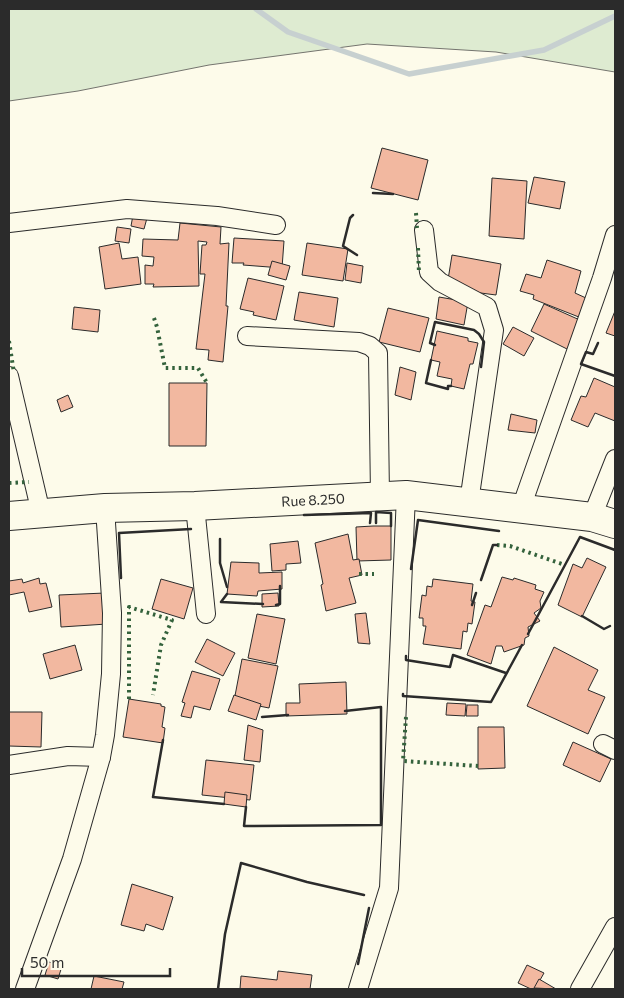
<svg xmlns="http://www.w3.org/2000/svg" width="624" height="998" font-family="Commissioner,sans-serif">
	<rect width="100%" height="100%" fill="#fdfbea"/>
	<polygon fill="#deebd1" stroke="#74746e" points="9,9 615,9 615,72 496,52 367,44 209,65 78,91 9,101"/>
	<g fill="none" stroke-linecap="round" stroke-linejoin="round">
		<polyline stroke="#c7d0d0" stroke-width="5.5" points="256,9 288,32 409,74 544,50 615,16"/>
	</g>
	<g fill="#f2b8a0" stroke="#2b2b2b">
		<polygon points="382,148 428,160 418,200 371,188"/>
		<polygon points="534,177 565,182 560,209 528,203"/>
		<polygon points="492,178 527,181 524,239 489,236"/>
		<polygon points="133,215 147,218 144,229 131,226"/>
		<polygon points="180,223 221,227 220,244 229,243 226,306 228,306 223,362 208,360 209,350 196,349 205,274 200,274 202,245 206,245 207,242 198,241 199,286 153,287 154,284 145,284 145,265 153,266 154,257 142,256 143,239 178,240"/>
		<polygon points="117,227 131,229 129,243 115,241"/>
		<polygon points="234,238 284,241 282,268 243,265 244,263 232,263"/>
		<polygon points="119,243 122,259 138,257 141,284 105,289 99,247"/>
		<polygon points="307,243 348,249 343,281 302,275"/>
		<polygon points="452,255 501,264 496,295 458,290 447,286"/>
		<polygon points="547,260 581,271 575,293 597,303 589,321 533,299 534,295 520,291 526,274 541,278"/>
		<polygon points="272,261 290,266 286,280 268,275"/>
		<polygon points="347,263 363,266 361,283 345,280"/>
		<polygon points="248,278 284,286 276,320 253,315 254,312 240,309"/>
		<polygon points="299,292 338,298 334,327 294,320"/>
		<polygon points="439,297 468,302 464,325 436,319"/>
		<polygon points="544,304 582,321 569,350 531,331"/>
		<polygon points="74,307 100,310 98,332 72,329"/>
		<polygon points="388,308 429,318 420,352 379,342"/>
		<polygon points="615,311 615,336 606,333"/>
		<polygon points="513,327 534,338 524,356 503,344"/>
		<polygon points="437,331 468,338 468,341 478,343 473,364 470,364 464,389 451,386 452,379 437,376 440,362 431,360"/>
		<polygon points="400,367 416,372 411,400 395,395"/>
		<polygon points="594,378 615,387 615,421 595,413 588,427 571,420 581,396 586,397"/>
		<polygon points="169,383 207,383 206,446 169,446"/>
		<polygon points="68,395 73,407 61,412 57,400"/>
		<polygon points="511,414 537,420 535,433 508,430"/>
		<polygon points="373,526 391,526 391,560 357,561 356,527"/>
		<polygon points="348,534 353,560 359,559 362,575 349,578 356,603 326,611 321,585 323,584 315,543"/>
		<polygon points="298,541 301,563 286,564 286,570 272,571 270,544"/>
		<polygon points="587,558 606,567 582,617 558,605 573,564 582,568"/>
		<polygon points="231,562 259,563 259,573 282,572 282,589 258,591 257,596 227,594"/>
		<polygon points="502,577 513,580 514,578 536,585 535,589 544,592 540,601 541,608 534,613 540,621 528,627 529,636 525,638 524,645 504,652 502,646 496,646 491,664 467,655 485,605 491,607"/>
		<polygon points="39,578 40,584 46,583 52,607 29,612 24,592 9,595 9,581 22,579 23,583"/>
		<polygon points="161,579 193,588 184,619 152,609"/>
		<polygon points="433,579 473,584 471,601 475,602 472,624 468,623 467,632 463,631 461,649 423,644 426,626 423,626 423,618 419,618 422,595 426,596 427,586 432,587"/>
		<polygon points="105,593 107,624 61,627 59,595"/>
		<polygon points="278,593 279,606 262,607 262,594"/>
		<polygon points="366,613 370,644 358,643 355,614"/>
		<polygon points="257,614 285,619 276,664 248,658"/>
		<polygon points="207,639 235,653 223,676 195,662"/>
		<polygon points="75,645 82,670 50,679 43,654"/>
		<polygon points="554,647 598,670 588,690 605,697 588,734 527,706"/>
		<polygon points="242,659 278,666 269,708 234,701"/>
		<polygon points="192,671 220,679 210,710 194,706 191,718 181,716 185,703 182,702"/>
		<polygon points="346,682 347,714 286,716 286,703 300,703 299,684"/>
		<polygon points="234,695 261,704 256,720 228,711"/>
		<polygon points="129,699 161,704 161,706 165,707 162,727 165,728 163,743 123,737"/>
		<polygon points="447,703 466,704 465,716 446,715"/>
		<polygon points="467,705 478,705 478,716 466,716"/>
		<polygon points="9,712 42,712 41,747 9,746"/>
		<polygon points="248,725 263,730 260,762 244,760"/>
		<polygon points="478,727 504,727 505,768 478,769"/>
		<polygon points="573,742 611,759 600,782 563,765"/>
		<polygon points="206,760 254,765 250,800 202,795"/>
		<polygon points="225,792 247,795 246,807 224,804"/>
		<polygon points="132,884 173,897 163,930 146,924 144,931 121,925"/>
		<polygon points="49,962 62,966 58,979 45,975"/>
		<polygon points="527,965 544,973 535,989 531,989 518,983"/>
		<polygon points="278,971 312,975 310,989 240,989 241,976 277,980"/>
		<polygon points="94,976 124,982 122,989 91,989"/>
		<polygon points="539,979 556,989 534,988"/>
	</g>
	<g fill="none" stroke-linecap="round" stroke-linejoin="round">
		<defs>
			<g id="street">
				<polyline points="9,223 127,209 217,216 276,225"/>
				<polyline points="424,230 429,272 440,282 487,307 494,330 469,502"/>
				<polyline points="247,336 359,342 370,346 378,353 380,496"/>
				<polyline points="9,376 41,513"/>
				<polyline points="195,506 206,614"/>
				<polyline points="521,508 602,278 615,235"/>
				<polyline points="592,517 615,459"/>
				<polyline points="603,744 615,750"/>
				<polyline points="9,765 68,756 101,757"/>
				<polyline points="25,989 72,859 101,757 105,735 111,674 112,613 105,508"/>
				<polyline points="358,989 389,888 406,495"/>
				<polyline points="580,989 615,927"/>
			</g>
			<polyline id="highway" points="9,516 105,508 195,506 406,495 592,517 615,524"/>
		</defs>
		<use href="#street" stroke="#2b2b2b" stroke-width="20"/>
		<use href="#highway" stroke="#2b2b2b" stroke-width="30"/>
		<use href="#street" stroke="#fdfbea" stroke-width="18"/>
		<use href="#highway" stroke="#fdfbea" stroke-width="28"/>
		<g stroke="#34623c" stroke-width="4" stroke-dasharray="2.5 4" stroke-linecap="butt">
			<polyline points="416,213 417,228"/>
			<polyline points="418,248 419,273"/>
			<polyline points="154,318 157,327 165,368 198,368 207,383"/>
			<polyline points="9,341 14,373"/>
			<polyline points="9,483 29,482"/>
			<polyline points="497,545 510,546 565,565"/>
			<polyline points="359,574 374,574"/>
			<polyline points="129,699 129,607 172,620 161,645 153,695"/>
			<polyline points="406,717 403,761 478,766"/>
		</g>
		<g stroke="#2b2b2b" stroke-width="2.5">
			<polyline points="373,193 393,194"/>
			<polyline points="353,215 350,218 343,246 357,255"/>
			<polyline points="598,343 593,354 586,352 581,364 615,376"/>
			<polyline points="435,345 430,343 435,322 474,330 479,334 484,342 481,367"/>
			<polyline points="431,360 426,383 448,389 448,386 451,386"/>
			<polyline points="304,515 371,513 370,523"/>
			<polyline points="376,523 376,512 391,513 391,526"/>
			<polyline points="220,539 220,563 227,587"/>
			<polyline points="411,569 418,520 499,531"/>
			<polyline points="121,578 119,533 191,529"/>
			<polyline points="481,580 493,545 497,545"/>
			<polyline points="227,594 221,602 263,604"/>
			<polyline points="276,605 280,604 280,586"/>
			<polyline points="472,605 476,593"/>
			<polyline points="582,616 604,629 610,626"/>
			<polyline points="528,634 580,537 615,550"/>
			<polyline points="406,656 406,660 450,667 453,655 506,673"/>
			<polyline points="403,694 403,696 491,702 522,645"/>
			<polyline points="262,717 288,715"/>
			<polyline points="163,740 153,797 224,804"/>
			<polyline points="246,807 244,826 381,825 381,707 345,711"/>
			<polyline points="358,964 369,908"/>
			<polyline points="218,989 225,934 241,863 307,882 364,895"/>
		</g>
	</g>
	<g text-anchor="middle" stroke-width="4" stroke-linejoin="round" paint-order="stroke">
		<g font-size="14" fill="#2b2b2b" stroke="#fdfbea">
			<text transform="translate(313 500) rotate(-3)" y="5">Rue 8.250</text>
		</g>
	</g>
	<rect width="624" height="998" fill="none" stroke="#2b2b2b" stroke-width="20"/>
	<path d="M22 968v8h148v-8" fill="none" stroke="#2b2b2b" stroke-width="2.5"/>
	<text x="30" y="968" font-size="15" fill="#2b2b2b" stroke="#fdfbea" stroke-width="4" paint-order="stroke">50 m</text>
</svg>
